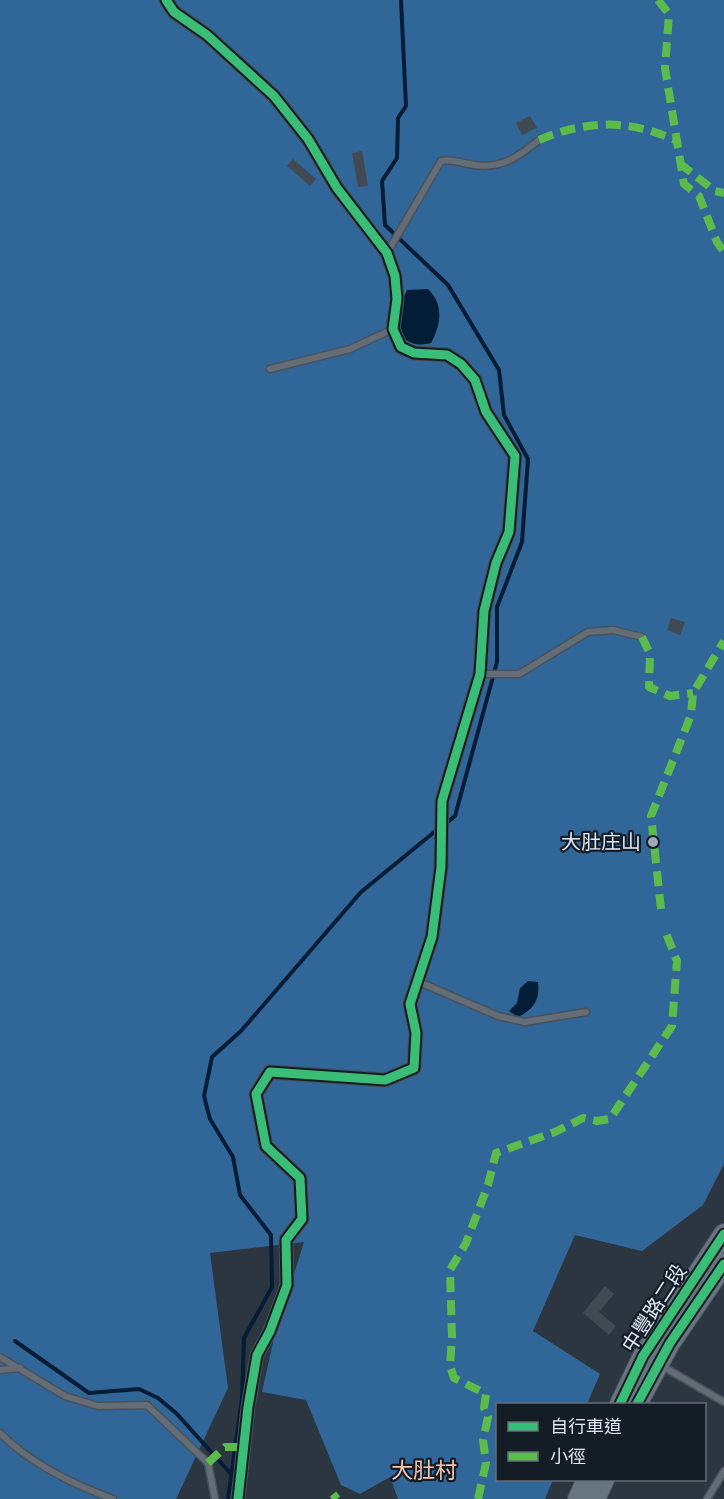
<svg xmlns="http://www.w3.org/2000/svg" width="724" height="1499" font-family="Barlow,'Noto Sans TC',sans-serif">
	<rect width="100%" height="100%" fill="#2b3640"/>
	<polygon fill="#316698" points="0,0 724,0 724,1164 703,1205 642,1251 575,1235 533,1331 600,1374 587,1404 498,1404 498,1480 553,1480 545,1499 398,1499 390,1477 360,1494 341,1485 306,1400 262,1392 274,1338 304,1242 210,1253 228,1388 176,1499 0,1499"/>
	<g fill="#041d37">
		<path d="M428,289C444,304 441,325 431,343C418,346 410,345 401,335L400,305L407,290Z"/>
		<path d="M528,981L538,982C540,1000 534,1009 518,1017L509,1011L517,1003L520,988Z"/>
	</g>
	<g fill="none" stroke-linecap="round" stroke-linejoin="round">
		<g stroke="#041d37" stroke-width="4">
			<polyline points="401,0 406,106 398,118 397,158 382,181 385,225 448,285 499,370 504,415 528,459 522,542 497,607 497,662 455,816 444,825"/>
			<polyline points="15,1341 89,1393 139,1389 158,1398 176,1413 232,1475"/>
			<polyline points="228,1499 242,1399 244,1338 272,1287 271,1235 240,1195 233,1157 210,1119 204,1096 212,1057 241,1031 361,892 438,829"/>
		</g>
	</g>
	<g fill="#414a53">
		<polygon points="530,116 537,128 522,135 516,123"/>
		<polygon points="362,151 368,186 358,187 352,153"/>
		<polygon points="293,159 316,179 310,186 287,166"/>
		<polygon points="671,618 685,622 680,635 667,630"/>
		<polygon points="605,1286 614,1294 599,1312 616,1326 609,1335 583,1313"/>
	</g>
	<g fill="none" stroke-linecap="round" stroke-linejoin="round">
		<defs>
			<g id="lane">
				<path d="M387,253L441,161C453,159 461,163 474,165C502,169 518,157 539,140"/>
				<polyline points="270,369 350,349 393,329"/>
				<polyline points="480,674 519,674 588,632 613,630 642,637"/>
				<polyline points="417,981 498,1016 525,1022 586,1012"/>
				<polyline points="0,1357 65,1396 98,1406 147,1405 208,1463 215,1499"/>
				<polyline points="662,1366 724,1402"/>
				<polyline points="0,1370 20,1368"/>
				<path d="M0,1433C31,1464 72,1484 113,1499"/>
				<polyline points="707,1499 724,1471"/>
			</g>
			<polyline id="street" points="166,0 174,12 207,35 274,96 308,139 337,188 387,253 395,276 397,299 393,329 401,347 414,353 447,355 461,364 475,380 486,412 515,456 509,532 496,563 484,611 480,674 442,801 441,867 432,937 410,1004 416,1033 414,1068 385,1080 270,1072 256,1094 266,1146 300,1178 302,1219 286,1240 287,1285 270,1331 257,1355 248,1407 238,1499"/>
			<g id="primary">
				<polyline points="620,1404 643,1356 724,1234"/>
				<polyline points="637,1404 670,1343 724,1264"/>
				<polyline points="578,1499 587,1480"/>
				<polyline points="595,1499 604,1480"/>
			</g>
		</defs>
		<use href="#lane" stroke="#49525b" stroke-width="9"/>
		<use href="#street" stroke="#49525b" stroke-width="15"/>
		<use href="#primary" stroke="#49525b" stroke-width="22"/>
		<use href="#lane" stroke="#646c75" stroke-width="6"/>
		<use href="#street" stroke="#646c75" stroke-width="12"/>
		<use href="#primary" stroke="#68747f" stroke-width="20"/>
		<g stroke="#5cbc4b" stroke-width="8" stroke-dasharray="15 8" stroke-linecap="butt">
			<polyline points="658,0 669,14 665,68 684,184 699,196 717,242 724,252"/>
			<path d="M539,140C586,120 628,119 675,140"/>
			<polyline points="679,163 715,191 724,193"/>
			<polyline points="642,637 650,654 649,687 670,696 693,693"/>
			<polyline points="661,909 651,816 691,715 693,693 724,641"/>
			<polyline points="208,1463 225,1447 244,1447"/>
			<polyline points="333,1494 337,1499"/>
			<polyline points="478,1499 486,1463 483,1440 488,1417 484,1408 486,1394 454,1378 450,1366 452,1337 450,1270 466,1243 488,1185 496,1153 555,1132 583,1118 597,1121 610,1119 672,1026 677,961 666,933"/>
		</g>
		<defs>
			<g id="cycleway">
				<polyline points="166,0 174,12 207,35 274,96 308,139 337,188 387,253 395,276 397,299 393,329 401,347 414,353 447,355 461,364 475,380 486,412 515,456 509,532 496,563 484,611 480,674 442,801 441,867 432,937 410,1004 416,1033 414,1068 385,1080 270,1072 256,1094 266,1146 300,1178 302,1219 286,1240 287,1285 270,1331 257,1355 248,1407 238,1499"/>
				<polyline points="620,1404 643,1356 724,1234"/>
				<polyline points="637,1404 670,1343 724,1264"/>
			</g>
		</defs>
		<use href="#cycleway" stroke="#141c25" stroke-width="13"/>
		<use href="#cycleway" stroke="#3abd76" stroke-width="9"/>
	</g>
	<circle fill="#9eaab6" stroke="#141c25" stroke-width="2" cx="653" cy="842" r="6"/>
	<g text-anchor="middle" stroke-width="4.5" stroke-linejoin="round" paint-order="stroke">
		<g font-size="20" fill="#dce8f5" stroke="#141c25" text-anchor="end">
			<text x="641" y="849">大肚庄山</text>
		</g>
		<g font-size="20" fill="#dce8f5" stroke="#141c25">
			<text transform="translate(654 1308) rotate(-57)" y="7">中豐路二段</text>
		</g>
		<g font-size="22" fill="#f4c4b3" stroke="#141c25">
			<text x="424" y="1478">大肚村</text>
		</g>
	</g>
	<rect x="496" y="1403" width="210" height="78" fill="#141c25" stroke="#646e78" stroke-width="1.5"/>
	<rect x="508" y="1422" width="30" height="9" fill="#3abd76" stroke="#646e78" stroke-width="1.5"/>
	<text x="550" y="1433" font-size="18" fill="#dce8f5">自行車道</text>
	<rect x="508" y="1452" width="30" height="9" fill="#5cbc4b" stroke="#646e78" stroke-width="1.5"/>
	<text x="550" y="1463" font-size="18" fill="#dce8f5">小徑</text>
</svg>
